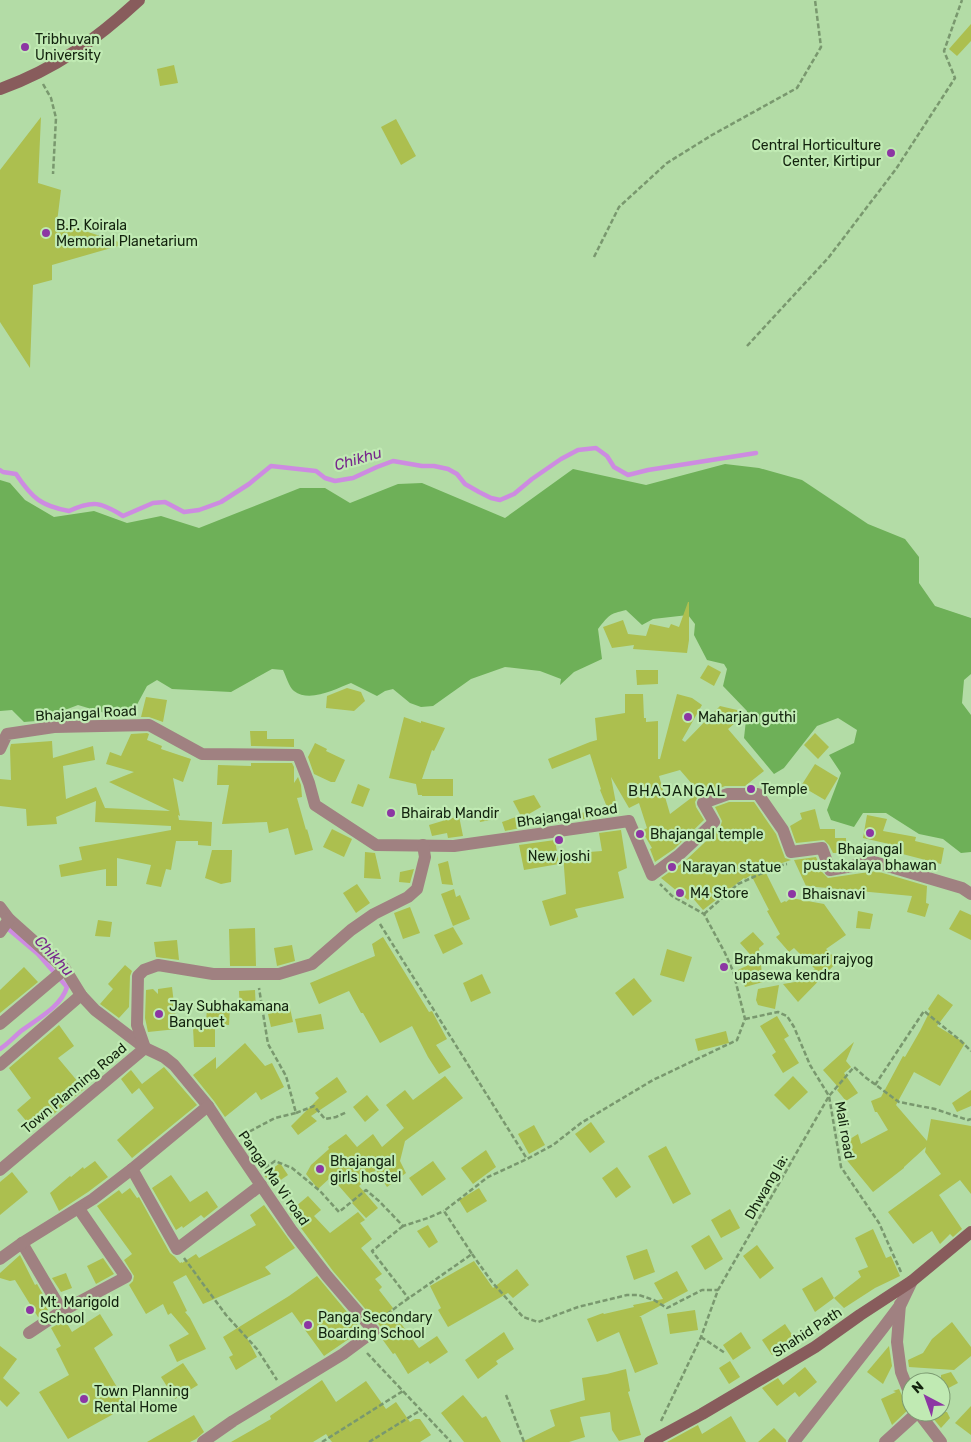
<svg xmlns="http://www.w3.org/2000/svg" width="971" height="1442" font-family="Rubik,sans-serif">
	<rect width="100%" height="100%" fill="#b3dca6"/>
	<path fill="#6eb058" d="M725,464L759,468L802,480L868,524L905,539L919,557V583L935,606L971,618V674L964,680L962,703L971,715V852L961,853L943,839L919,834L886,813H863L854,827L831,820L827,810L841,773L829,755L854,743L857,730L838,718L817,726L784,768L774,774L744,738L747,711L723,686L727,669L724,664L707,660L694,635L695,624L688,615L653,619L642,625L626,610C609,614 609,615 598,629L602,659L574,672L560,685L561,679L540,671L505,667L471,679L433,706L421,707L410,703L393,689L385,691L377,696L351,683C335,689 310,703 294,691C289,687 286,676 283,670L272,669L231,692L172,689L157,680L147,686L133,712L115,716L78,705L36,721L24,722L12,710L0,711V480L10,483L25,500L54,517L94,511L127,523L161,516L199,528L300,488H325L350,503L398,484L422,483L505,518L573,469L646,485Z"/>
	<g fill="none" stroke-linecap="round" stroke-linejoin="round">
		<g stroke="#cd8be1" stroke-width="4.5">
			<path d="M0,470L3,472L16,474C32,498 41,506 69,511C93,500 101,502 123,516L153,503L165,502L184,512L199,510L221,502L249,484L271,466L316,471L325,478L335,481L353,478L377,467L393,461L422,466H434L448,469L457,474L465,484L479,492L491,498L500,500L514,494L532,479L561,459L578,450L596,448L607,456L614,467L628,475L648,470L756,453"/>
			<path d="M0,1049C8,1044 14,1037 21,1031C37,1019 61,1007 67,987L38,954L6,927"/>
		</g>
	</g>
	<g fill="#acbf4f" fill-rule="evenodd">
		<polygon points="971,24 971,41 957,56 949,49"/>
		<polygon points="174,65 178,83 160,86 157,69"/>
		<polygon points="41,117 38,183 61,190 57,222 125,244 52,265 52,280 33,285 30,368 0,322 0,170"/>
		<polygon points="396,119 416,156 401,165 381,127"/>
		<polygon points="688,602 689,602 689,640 687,653 633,649 634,645 612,648 603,627 623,620 628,634 646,636 650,624 669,628 671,624 679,627"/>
		<polygon points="708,665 721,672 714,686 700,678"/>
		<polygon points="636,670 658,670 658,684 637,685"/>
		<polygon points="347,688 361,692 365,701 354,711 326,708 327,696"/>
		<path d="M625,694H643L644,718H646V722L658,721V759H660L677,694L692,698L702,705L682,740L685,742L720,706L737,710L742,717L728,729L764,771L745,786H725L697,798L695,802L696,807L704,820L674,849L655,862L650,849L652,848L642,831L647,828L639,803L629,808L611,777L618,814L558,823L557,813L581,811V813L607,807L600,790L601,789L590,754L552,769L548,759L590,742L597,740L595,718L625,713ZM680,770L699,792L670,814L659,776Z"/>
		<polygon points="146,697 167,700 163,722 149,717 141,717"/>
		<polygon points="404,717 421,723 421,721 445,728 434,751 432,750 422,779 453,779 453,796 422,796 422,795 418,795 416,784 389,778"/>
		<polygon points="250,731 267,731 267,739 294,739 294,747 251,746"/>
		<polygon points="147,733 149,734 147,740 162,746 161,749 191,759 183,782 173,778 180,816 178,815 179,820 212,822 211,846 198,845 198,841 176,841 171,870 166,869 161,887 146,884 151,865 117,858 117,886 106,886 106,869 61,877 59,865 82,860 79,847 171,830 171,826 95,822 96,801 56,817 57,824 27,826 26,809 0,806 0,779 11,780 10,748 11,744 52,741 53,758 93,746 95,760 63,766 66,799 96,787 105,808 170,811 109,782 134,772 106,764 110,752 121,756 131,734"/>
		<polygon points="815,733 829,747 818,759 804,745"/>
		<polygon points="315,743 327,749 326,751 345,760 335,782 331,782 314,774 308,757"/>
		<polygon points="251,763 292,763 294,767 294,783 298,777 301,785 302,797 297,798 306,830 307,829 313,850 295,855 288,828 269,833 267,822 222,824 229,785 217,785 218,765 251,766"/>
		<polygon points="815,764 838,778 825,800 801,786"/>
		<polygon points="358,784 370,789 363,807 351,803"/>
		<polygon points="534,795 541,807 522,818 513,801"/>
		<polygon points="729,802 754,802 776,834 785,858 791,860 764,869 781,903 785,901 786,902 791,898 824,904 846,935 826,949 833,956 836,954 840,959 798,1002 783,984 795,982 815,969 794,948 789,952 776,937 780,934 767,911 769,910 751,875 745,879 744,878 703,910 691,896 688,900 661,878 685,861 720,828 722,821 715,807"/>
		<polygon points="493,807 495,819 480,822 478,811"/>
		<polygon points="815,809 820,829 835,829 835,838 846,838 846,853 833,853 829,845 824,840 796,843 790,826 802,819 800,813"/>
		<polygon points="867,815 887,819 883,831 916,837 915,841 944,848 941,864 887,850 889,844 863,838"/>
		<polygon points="459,816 463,836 448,838 447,833 432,836 429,825"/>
		<polygon points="516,817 520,828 505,831 502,822"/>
		<polygon points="332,829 352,839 344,857 323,847"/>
		<polygon points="621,830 627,868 618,872 624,898 575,909 578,917 550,926 542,901 566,894 563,854 602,851 599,833"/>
		<polygon points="555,840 559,864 524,870 519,845"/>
		<polygon points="212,850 232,850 231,882 221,884 205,878"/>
		<polygon points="365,852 375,853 381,879 364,878"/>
		<polygon points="816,857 823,873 828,878 876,871 927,886 926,903 929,904 925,917 907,912 912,896 806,886 794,860"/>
		<polygon points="448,861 453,885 442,884 438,864"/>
		<polygon points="414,869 410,883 399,882 400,872"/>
		<polygon points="357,884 370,903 356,913 343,893"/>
		<polygon points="454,889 456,897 460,895 470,919 453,926 441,894"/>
		<polygon points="410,907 420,933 403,939 394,913"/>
		<polygon points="960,910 971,915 971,940 949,929"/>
		<polygon points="858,911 873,914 870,929 856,928"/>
		<polygon points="98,920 112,922 110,937 95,936"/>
		<polygon points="453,927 463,944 443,954 434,935"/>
		<polygon points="255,928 256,966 230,966 229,929"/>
		<polygon points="753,932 764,944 759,948 763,982 745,987 738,970 756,961 740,943"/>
		<polygon points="383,937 429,1012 432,1011 447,1039 436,1045 451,1067 439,1074 428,1057 412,1026 380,1043 363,1013 361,1013 349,991 319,1004 310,983 375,956 372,944"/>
		<polygon points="177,940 179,960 156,957 154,942"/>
		<polygon points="292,945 295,961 277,966 274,948"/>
		<polygon points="667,949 692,957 684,982 660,975"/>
		<polygon points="125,965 132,971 130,976 129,1007 119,1018 100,1004 113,989 108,984"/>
		<polygon points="24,967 38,982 0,1013 0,990"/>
		<polygon points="482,974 491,993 471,1002 463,983"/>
		<polygon points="634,978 652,1001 633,1016 615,993"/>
		<polygon points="779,985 775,1009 758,1005 756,1000 758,989"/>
		<polygon points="172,987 177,1029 148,1032 145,1018 146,990 153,989 158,994 158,989"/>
		<polygon points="255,990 256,1012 240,1013 239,991"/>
		<polygon points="938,994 953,1005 937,1026 965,1043 940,1086 914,1072 896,1105 927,1141 931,1119 971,1126 971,1194 960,1180 939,1195 962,1229 953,1237 950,1234 940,1244 932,1231 913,1244 888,1212 941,1174 925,1152 926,1147 904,1167 904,1168 873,1192 845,1158 847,1157 842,1144 858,1134 861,1144 888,1130 877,1112 875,1112 871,1101 881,1097 903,1056 905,1057 920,1031 930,1011 928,1009"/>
		<polygon points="207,1006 230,1007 229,1025 206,1024"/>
		<polygon points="290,1008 293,1022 271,1027 268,1014"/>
		<polygon points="321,1014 324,1029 298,1033 295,1019"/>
		<polygon points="777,1016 789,1036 784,1039 799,1063 783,1073 772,1055 776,1052 760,1026"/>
		<polygon points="59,1025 74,1046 58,1058 84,1089 49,1118 48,1117 33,1129 17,1110 31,1098 9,1068"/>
		<polygon points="193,1028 215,1028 215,1047 194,1047"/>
		<polygon points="726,1031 729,1043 698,1051 695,1039"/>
		<polygon points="854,1042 846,1061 851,1067 844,1073 858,1093 846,1101 837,1090 839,1088 823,1070"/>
		<polygon points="245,1043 265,1066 272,1063 284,1087 261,1100 256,1092 225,1117 214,1101 193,1075 216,1057 216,1069"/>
		<polygon points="164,1067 197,1105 132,1158 117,1140 154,1108 139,1088 132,1094 121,1079 131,1070 142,1084"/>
		<polygon points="445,1076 463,1098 405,1141 400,1161 406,1173 387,1187 376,1170 359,1186 378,1208 366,1218 352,1203 353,1202 331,1177 318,1189 306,1174 311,1165 329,1149 328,1147 346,1134 357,1147 373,1134 382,1147 404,1128 386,1105 405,1090 413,1100"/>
		<polygon points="793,1076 808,1092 789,1110 774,1095"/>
		<polygon points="337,1077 347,1092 311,1116 317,1121 298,1135 291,1126 319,1098 315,1093"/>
		<polygon points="971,1090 971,1106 957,1112 952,1103"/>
		<polygon points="367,1095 379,1110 365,1122 353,1107"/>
		<polygon points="591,1122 605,1142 590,1153 575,1134"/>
		<polygon points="534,1125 545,1145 529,1154 518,1134"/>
		<polygon points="666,1146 691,1194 673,1204 648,1156"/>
		<polygon points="486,1150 496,1167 473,1184 461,1168"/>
		<polygon points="95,1161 108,1177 88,1192 59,1211 50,1193 70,1176 71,1177 83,1167 84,1169"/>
		<polygon points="433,1161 446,1179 422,1196 409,1178"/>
		<polygon points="280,1163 288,1175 272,1186 264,1175"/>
		<polygon points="617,1167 631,1187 616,1198 602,1178"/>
		<polygon points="12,1172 28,1192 0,1215 0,1182"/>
		<polygon points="171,1175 190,1202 207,1191 218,1207 204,1218 201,1215 183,1228 182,1226 176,1230 152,1188"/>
		<polygon points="130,1188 137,1198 139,1197 170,1253 175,1257 180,1263 182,1262 182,1263 196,1254 199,1258 256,1225 250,1215 264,1205 295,1248 265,1267 271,1274 203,1304 186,1275 173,1282 187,1311 185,1312 190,1318 206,1349 177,1362 169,1345 189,1334 171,1313 168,1315 163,1304 146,1314 129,1285 133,1281 134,1276 124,1260 132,1254 97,1206 119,1190 122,1194"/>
		<polygon points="479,1188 487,1201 467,1213 459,1200"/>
		<polygon points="308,1196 321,1210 314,1216 330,1233 358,1212 365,1220 360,1223 372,1239 361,1248 382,1274 375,1279 382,1287 379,1290 393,1308 391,1310 419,1348 437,1336 448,1352 430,1364 428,1361 408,1374 395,1353 393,1354 380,1336 382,1330 380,1326 333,1271 289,1212"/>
		<polygon points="730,1209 740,1228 721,1238 711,1220"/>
		<polygon points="428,1225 438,1242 429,1248 417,1231"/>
		<polygon points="873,1229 886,1258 891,1256 900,1276 875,1288 844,1308 834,1298 861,1277 858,1271 868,1267 855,1238"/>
		<polygon points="709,1235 723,1259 705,1270 691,1246"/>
		<polygon points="757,1245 774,1268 760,1279 743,1256"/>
		<polygon points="647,1249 655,1272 634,1280 626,1256"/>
		<polygon points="20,1255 35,1285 37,1284 45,1298 42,1300 48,1310 38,1317 15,1280 10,1281 0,1278 0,1273"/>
		<polygon points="103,1258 114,1274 96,1284 87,1266"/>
		<polygon points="474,1261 493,1288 517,1269 529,1285 513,1298 508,1293 448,1327 438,1310 441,1308 430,1286"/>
		<polygon points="677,1271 688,1291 639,1317 641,1317 658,1364 635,1373 619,1332 597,1342 587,1319 603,1313 604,1314 634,1307 633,1305 663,1299 654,1283"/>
		<polygon points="66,1273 72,1288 61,1292 52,1278"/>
		<polygon points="317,1276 362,1330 324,1356 292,1312 247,1338 257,1357 236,1370 229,1357 233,1355 223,1337 289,1296"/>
		<polygon points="822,1277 834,1298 815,1312 802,1289"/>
		<polygon points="695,1310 698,1330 670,1334 667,1314"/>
		<polygon points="100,1314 113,1335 94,1348 128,1406 68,1439 39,1392 69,1375 56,1349 61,1346 51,1328 65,1320 72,1332"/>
		<polygon points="952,1322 971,1347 971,1356 954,1370 909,1367 908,1360 923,1353 932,1339"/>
		<polygon points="785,1324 795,1339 772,1355 762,1340"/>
		<polygon points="504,1332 514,1349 496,1361 498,1364 478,1379 465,1360"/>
		<polygon points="741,1332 751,1348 733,1360 723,1345"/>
		<polygon points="0,1346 17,1359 3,1378 20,1393 7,1407 0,1400"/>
		<polygon points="889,1346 892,1366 883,1384 867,1372"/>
		<polygon points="730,1361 740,1377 729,1384 719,1368"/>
		<polygon points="183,1363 198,1385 175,1399 161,1377"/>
		<polygon points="805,1367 817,1382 799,1397 795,1392 777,1406 762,1388 778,1378 783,1385"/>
		<polygon points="626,1369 630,1391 628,1392 641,1435 619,1441 612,1430 610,1412 580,1417 585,1437 569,1442 522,1442 555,1426 550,1410 585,1400 582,1378 607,1374"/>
		<polygon points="951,1372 958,1383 941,1392 941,1375"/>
		<polygon points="322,1380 336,1402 366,1381 386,1409 396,1402 410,1422 415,1419 420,1419 431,1435 420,1442 332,1442 326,1434 313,1442 231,1442 271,1419 270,1416"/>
		<polygon points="899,1389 904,1400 906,1404 911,1405 911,1407 892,1425 881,1399 896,1392 893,1391"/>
		<polygon points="463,1395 482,1418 486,1416 501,1442 464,1442 441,1413"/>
		<polygon points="971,1406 971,1435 955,1423"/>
		<polygon points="928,1412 947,1412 950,1418 941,1428"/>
		<polygon points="194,1415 204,1432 196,1439 190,1442 147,1442"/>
		<polygon points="731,1416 746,1442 667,1442 698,1425 702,1434"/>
		<polygon points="774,1428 786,1440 786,1442 758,1442"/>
	</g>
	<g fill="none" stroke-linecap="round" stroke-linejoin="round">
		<g stroke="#79986e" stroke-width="2.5" stroke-dasharray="5 2.5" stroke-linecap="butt">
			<polyline points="43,84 51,98 56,118 53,174"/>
			<polyline points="594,257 619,207 667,163 712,135 797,88 821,47 815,0"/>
			<polyline points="747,346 829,257 896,169 955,78 944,51 962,0"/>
			<polyline points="704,914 738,884 778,866 787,864"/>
			<polyline points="380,924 527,1159"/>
			<polyline points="745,1019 778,1012 787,1016 794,1027 810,1065 829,1096 841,1167 879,1223 901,1272"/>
			<polyline points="875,1085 924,1011 961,1041 971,1051"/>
			<polyline points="296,1113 314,1106 325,1119 336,1117 347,1112"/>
			<polyline points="243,1135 275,1118 296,1113 286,1076 268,1044 259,988"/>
			<polyline points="265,1168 275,1161 292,1168 320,1191 339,1212 366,1190 379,1201 403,1226 428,1218 444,1211"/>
			<polyline points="403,1226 372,1251 409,1299"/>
			<polyline points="472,1254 492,1282 523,1317 538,1322 578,1307 627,1295 639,1295 654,1300 667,1308 702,1290 718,1290"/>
			<polyline points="184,1258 226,1315 257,1349 277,1380"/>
			<polyline points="381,1319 399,1305 472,1254 444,1211 488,1177 527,1159 553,1145 581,1123 653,1080 737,1040 745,1019 733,971 725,953 704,914 672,896 660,884"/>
			<polyline points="701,1337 725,1353"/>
			<polyline points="367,1353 451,1442"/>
			<polyline points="506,1395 524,1442"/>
			<polyline points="661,1421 701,1337 718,1290 829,1096 854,1067 865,1077 899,1102 935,1109 968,1120 971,1119"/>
			<polyline points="322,1442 403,1391"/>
			<polyline points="369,1442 421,1410"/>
		</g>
		<g stroke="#a08181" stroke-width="12">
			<polyline points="0,749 7,734 54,727 149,725 202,754 298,755 309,783 315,805 376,845 454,846 629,821 652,875 679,855 714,822 703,803 728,794 758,794 783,830 791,852 822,848 830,870 874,862 962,888 971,894"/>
			<polyline points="0,907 9,919 65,969 81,995 95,1010 145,1048 164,1057 174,1065 208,1106 231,1141 292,1231 327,1276 374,1331 343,1354 233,1421 203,1442"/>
			<polyline points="0,932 9,919"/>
			<polyline points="0,1024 65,969"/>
			<polyline points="0,1065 81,995"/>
			<polyline points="132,1169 177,1249 261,1185"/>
			<polyline points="0,1170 145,1048 137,1025 138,976 144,970 158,965 213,974 279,974 312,964 351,930 374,914 408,897 417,889 425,857 423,845"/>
			<polyline points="22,1243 62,1311 29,1333"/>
			<polyline points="0,1259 22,1243 93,1199 132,1169 208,1106"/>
			<polyline points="900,1304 897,1342 901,1372 911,1397"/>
			<polyline points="62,1311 126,1277 79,1209"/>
			<polyline points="918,1412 941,1442"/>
			<polyline points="794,1442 883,1328 901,1304 912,1281"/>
			<polyline points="885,1442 918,1412"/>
		</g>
		<g stroke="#885c5c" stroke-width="12">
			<path d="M0,89C54,70 97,39 139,0"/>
			<polyline points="650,1442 702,1414 815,1347 860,1315 912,1281 971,1232"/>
		</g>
	</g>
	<g fill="#8c36a3" stroke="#c0eab3" stroke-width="2">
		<circle cx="25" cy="47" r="5"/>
		<circle cx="891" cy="153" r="5"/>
		<circle cx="46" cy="233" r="5"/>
		<circle cx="688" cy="717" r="5"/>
		<circle cx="751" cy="789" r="5"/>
		<circle cx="391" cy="813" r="5"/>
		<circle cx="870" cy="833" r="5"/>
		<circle cx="640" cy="834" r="5"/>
		<circle cx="559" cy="840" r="5"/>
		<circle cx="672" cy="867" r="5"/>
		<circle cx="680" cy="893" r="5"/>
		<circle cx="792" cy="894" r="5"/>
		<circle cx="724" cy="967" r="5"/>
		<circle cx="159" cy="1014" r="5"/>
		<circle cx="320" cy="1169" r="5"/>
		<circle cx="30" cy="1310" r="5"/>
		<circle cx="308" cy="1325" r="5"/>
		<circle cx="84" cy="1399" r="5"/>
	</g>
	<g text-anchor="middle" stroke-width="4.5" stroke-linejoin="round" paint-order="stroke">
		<g font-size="14" fill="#13230e" stroke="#c0eab3" text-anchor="start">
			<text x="35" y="44">Tribhuvan<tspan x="35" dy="16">University</tspan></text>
			<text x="881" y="150" text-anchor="end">Central Horticulture<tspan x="881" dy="16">Center, Kirtipur</tspan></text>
			<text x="56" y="230">B.P. Koirala<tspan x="56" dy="16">Memorial Planetarium</tspan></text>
			<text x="698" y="722">Maharjan guthi</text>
			<text x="761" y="794">Temple</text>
			<text x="401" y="818">Bhairab Mandir</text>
			<text x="650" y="839">Bhajangal temple</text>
			<text x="870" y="854" text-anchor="middle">Bhajangal<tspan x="870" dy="16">pustakalaya bhawan</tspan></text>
			<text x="559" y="861" text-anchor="middle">New joshi</text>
			<text x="682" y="872">Narayan statue</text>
			<text x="690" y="898">M4 Store</text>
			<text x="802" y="899">Bhaisnavi</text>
			<text x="734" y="964">Brahmakumari rajyog<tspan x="734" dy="16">upasewa kendra</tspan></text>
			<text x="169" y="1011">Jay Subhakamana<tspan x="169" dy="16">Banquet</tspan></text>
			<text x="330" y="1166">Bhajangal<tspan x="330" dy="16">girls hostel</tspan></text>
			<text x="40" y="1307">Mt. Marigold<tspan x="40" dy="16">School</tspan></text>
			<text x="318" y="1322">Panga Secondary<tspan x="318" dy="16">Boarding School</tspan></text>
			<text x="94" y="1396">Town Planning<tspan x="94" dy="16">Rental Home</tspan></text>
		</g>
		<g font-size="14" fill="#13230e" stroke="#c0eab3">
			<text transform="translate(86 713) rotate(-3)" y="5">Bhajangal Road</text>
			<text transform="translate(567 815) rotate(-8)" y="5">Bhajangal Road</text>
			<text transform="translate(74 1088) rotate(-40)" y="5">Town Planning Road</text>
			<text transform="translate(845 1130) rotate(80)" y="5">Mali road</text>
			<text transform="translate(274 1178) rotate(55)" y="5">Panga Ma Vi road</text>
			<text transform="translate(766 1187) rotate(-60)" y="5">Dhwang la:</text>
			<text transform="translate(807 1332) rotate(-33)" y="5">Shahid Path</text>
		</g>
		<g font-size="15" font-style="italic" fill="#77278c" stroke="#c0eab3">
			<text transform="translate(358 459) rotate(-16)" y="5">Chikhu</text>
			<text transform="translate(54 956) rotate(47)" y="5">Chikhu</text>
		</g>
		<g font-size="15" letter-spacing="1" fill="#13230e" stroke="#c0eab3">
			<text x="677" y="796">BHAJANGAL</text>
		</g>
	</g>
	<g transform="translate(926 1397) rotate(319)"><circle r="24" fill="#c0eab3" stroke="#7b9a71"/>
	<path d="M0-4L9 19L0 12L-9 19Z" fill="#8c36a3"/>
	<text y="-8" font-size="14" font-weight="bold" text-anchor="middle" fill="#13230e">N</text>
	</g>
</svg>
